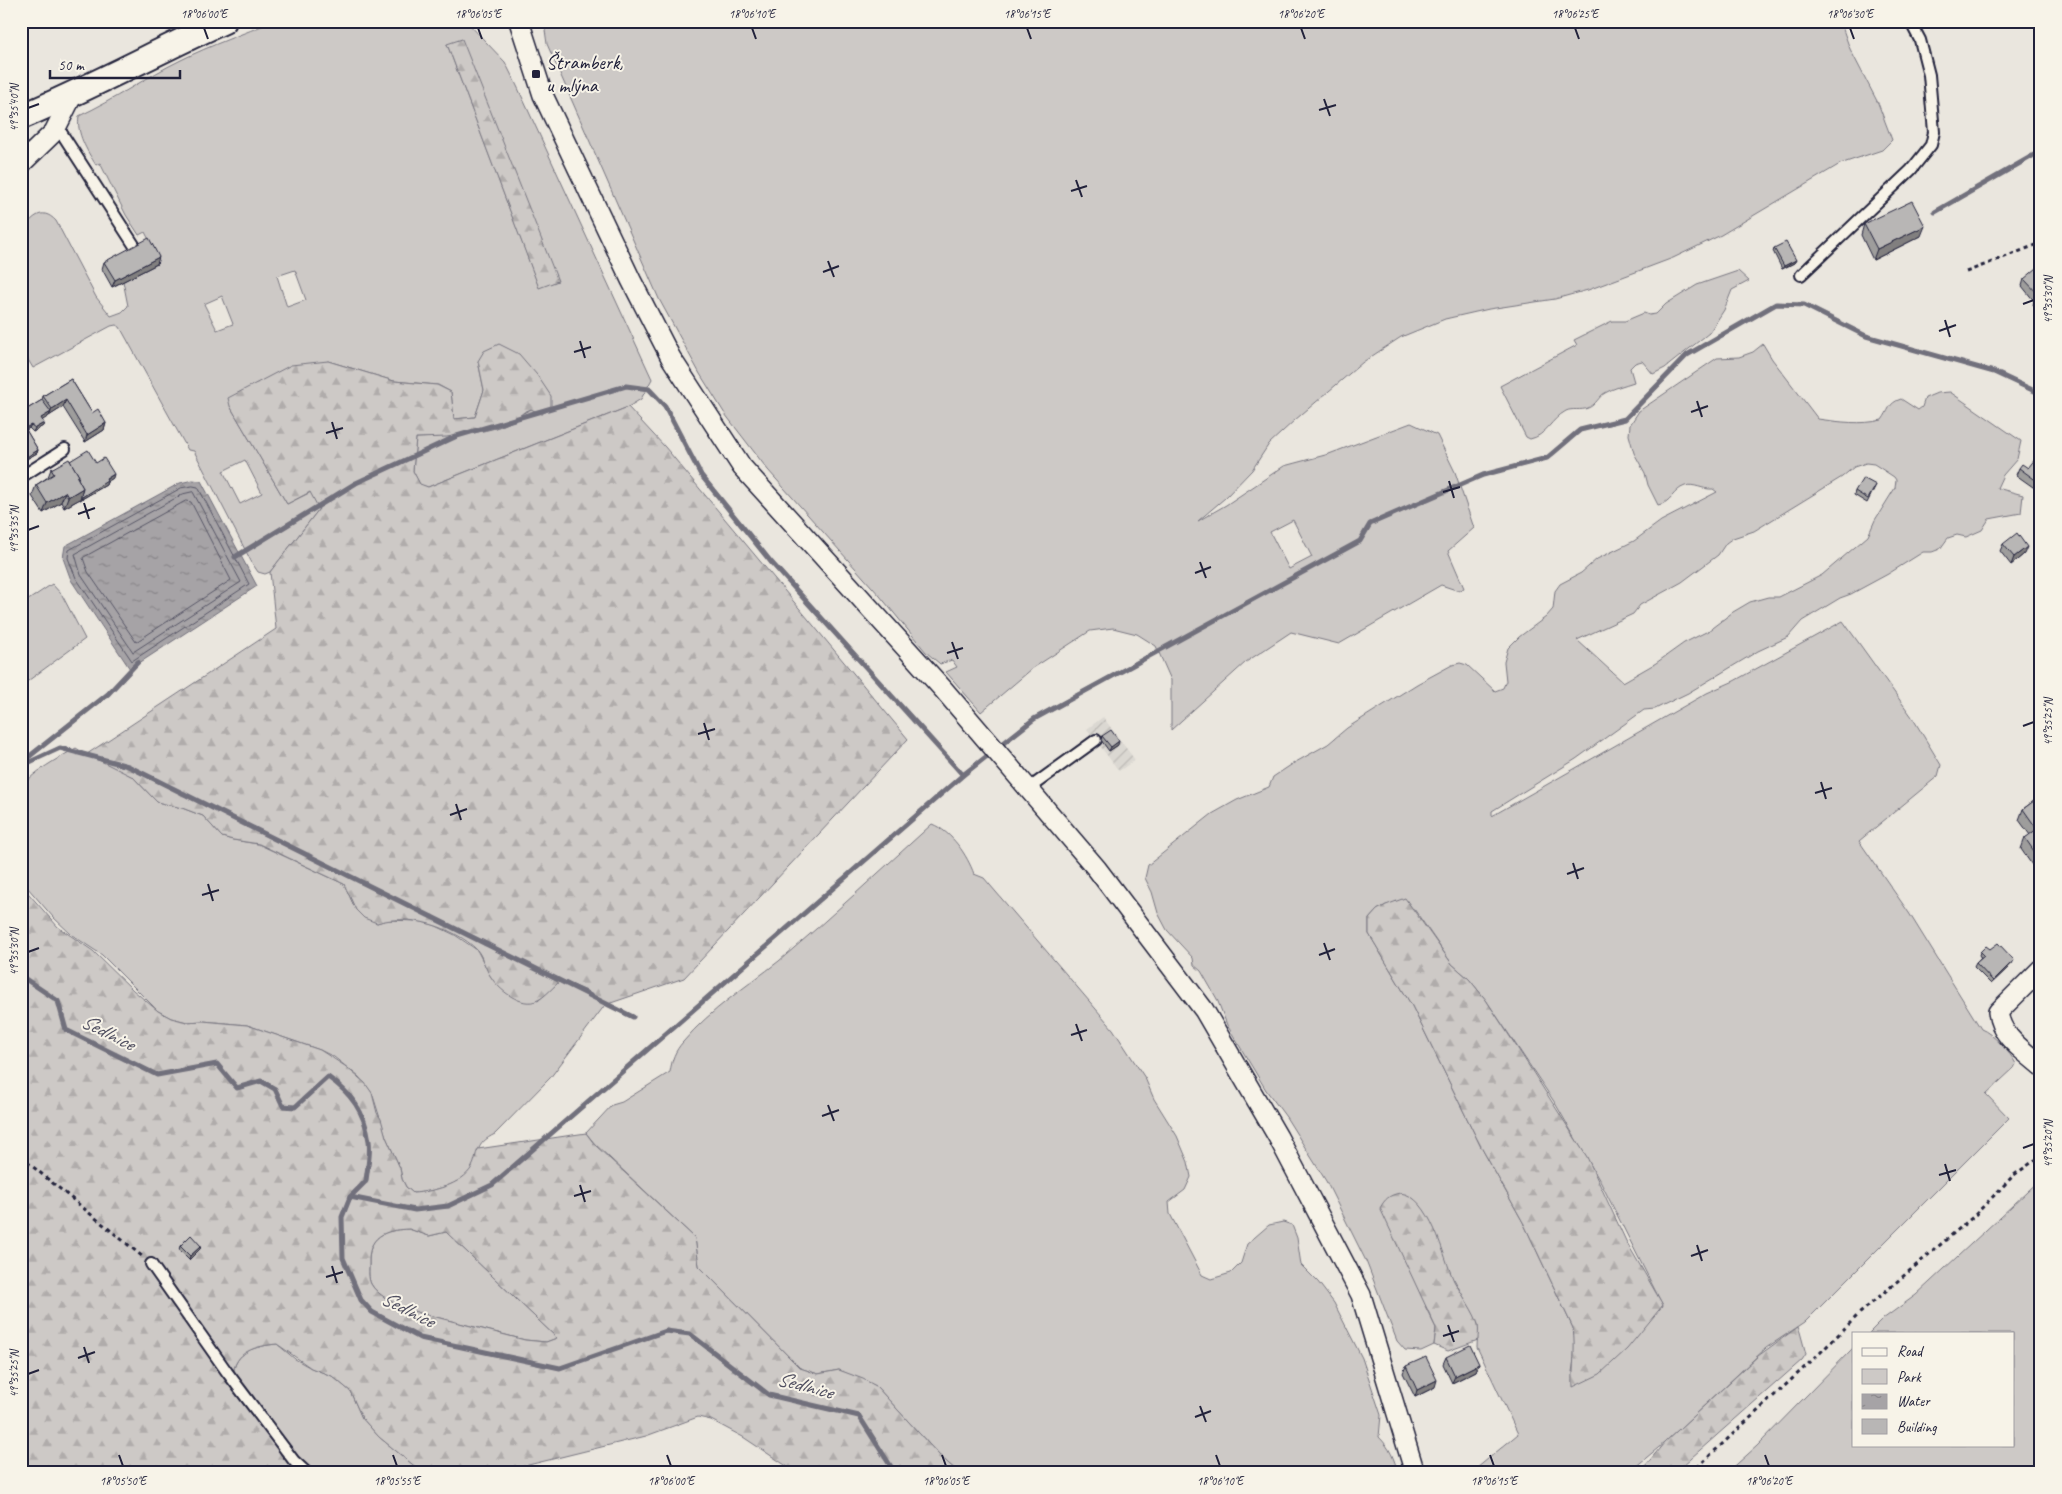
<svg xmlns="http://www.w3.org/2000/svg" width="2062" height="1494" font-family="Caveat,sans-serif">
	<defs>
		<pattern id="industrial-furrows" width="10" height="10" patternUnits="userSpaceOnUse" patternTransform="scale(1.25)"><rect width="10" height="10" fill="#dbd8d2"/><path d="M-1 1l2-2M0 10L10 0M9 11l2-2" fill="none" stroke="#bcb9b5"/></pattern>
		<pattern id="forest-firs" width="22" height="20" patternUnits="userSpaceOnUse" patternTransform="scale(1.25)"><rect width="22" height="20" fill="#cdc9c6"/><path d="M5 1l3.5 6h-7zM16 11l3.5 6h-7z" fill="#b0acab"/></pattern>
		<pattern id="water-ripples" width="26" height="14" patternUnits="userSpaceOnUse" patternTransform="scale(1.25)"><rect width="26" height="14" fill="#a6a3a6"/><path d="M2 4q2-2 4 0t4 0M15 11q2-2 4 0t4 0" fill="none" stroke="#878488"/></pattern>
	</defs>
	<rect width="100%" height="100%" fill="#eae6de"/>
	<filter id="ink" filterUnits="userSpaceOnUse"><feTurbulence type="fractalNoise" baseFrequency=".02" numOctaves="2"/><feDisplacementMap in="SourceGraphic" scale="10" xChannelSelector="R" yChannelSelector="G"/><feConvolveMatrix kernelMatrix="1 2 1 2 8 2 1 2 1" color-interpolation-filters="sRGB"/></filter>
	<g filter="url(#ink)">
		<polygon fill="url(#industrial-furrows)" points="1103,717 1135,760 1119,771 1087,729"/>
		<g fill="#cdc9c6" stroke="#787680" fill-rule="evenodd">
			<path d="M274,21H466L505,62L517,86L652,379L641,399L628,407L428,487L420,485L413,471L416,438C441,437 491,434 512,421C519,417 523,412 532,409L541,414L551,409L478,361L484,390L475,417L454,419L451,392L438,385L394,381L328,361L230,406L287,504L311,492L319,509L270,572L265,574L258,572L252,563L194,451L188,450L120,327L116,325L111,326L33,368L27,358L21,344V231C32,219 41,205 56,221L96,297L111,316L122,312L128,306L122,276L158,257L145,232L139,235L126,215L100,163L96,165C87,151 76,133 79,116C114,100 146,77 181,60C211,45 243,34 274,21ZM447,44L557,281L539,287ZM295,270L306,300L287,307L277,276ZM222,296L233,324L217,330L204,304ZM245,460L262,493L240,504L223,471Z"/>
			<path d="M719,21H1840L1850,49L1878,103L1892,140L1882,150L1840,164L1721,235L1673,258L1588,290L1555,299L1489,309L1445,319L1401,337L1363,362L1295,420L1269,444L1252,470L1225,498L1198,521L1226,505L1284,466L1329,454L1411,423L1437,435L1455,472L1474,528L1448,551L1464,588L1459,591L1441,585L1339,644L1291,632L1246,662L1171,730V680L1156,646L1137,634L1113,628L1090,631L1033,668L981,712L946,672L957,667L952,660L940,664L926,652L880,596L768,470L725,414L700,374L659,299L547,44L545,30L550,25L583,23L703,24ZM1293,520L1312,557L1289,569L1270,532Z"/>
			<path d="M1738,271L1749,281L1732,290L1724,310L1709,333L1665,368L1653,374L1642,361L1635,363L1630,368L1634,382C1625,385 1613,388 1605,393C1599,396 1596,405 1588,408C1581,411 1572,408 1566,411C1551,419 1546,436 1530,439L1526,437L1500,386L1577,345L1574,340L1612,321H1625L1644,313L1649,315L1656,314L1666,304L1697,285Z"/>
			<path d="M1763,344L1772,359L1818,419C1839,422 1862,425 1882,420C1889,411 1888,403 1901,399L1918,410L1922,407L1925,398L1937,393L1950,392L2021,441L2017,459L2003,475L1997,488L2023,495L2021,513L1989,519L1982,530L1966,537L1957,535L1948,538L1940,549L1932,552H1923L1888,574L1851,594L1840,598L1802,621L1788,637L1758,651L1688,693L1655,709L1644,710L1576,759L1492,811V816L1707,693L1734,681L1843,621L1912,717L1941,765L1938,776L1859,841L1909,913L1981,1029C1992,1033 2011,1053 2016,1064L2014,1068L1986,1094L2009,1118L1805,1322L1766,1348L1664,1443L1628,1473H1471L1518,1434L1477,1347L1478,1324L1454,1279L1425,1306L1436,1328L1434,1345L1421,1351L1405,1350L1397,1341L1366,1261L1326,1181L1286,1117L1266,1090L1227,1025L1217,999L1201,971L1194,965L1193,958L1167,930L1158,913L1152,892L1145,878L1148,865L1212,814L1237,800L1269,787L1273,777L1294,763L1328,744L1347,728L1417,684L1452,665L1460,663L1467,665L1495,691L1503,688L1506,681L1504,662L1508,648L1519,637L1546,617L1553,609L1555,591L1560,584L1581,573L1597,559L1634,541L1661,521L1717,492L1713,489C1703,490 1694,483 1685,486C1673,490 1671,503 1658,505L1648,485L1645,473L1634,453L1629,435L1630,425L1639,411L1717,358L1739,357L1753,352ZM1866,463L1874,464L1894,477L1896,480L1895,488L1875,520L1868,536L1822,575L1779,597H1768L1750,602L1733,612L1708,631L1684,643L1656,663L1623,682L1577,640L1633,614L1640,605L1682,582L1718,555L1726,543L1733,538L1754,531L1842,477L1854,467ZM1386,905L1414,909L1452,964L1469,979L1486,1000L1555,1103L1601,1183L1663,1306L1572,1372L1576,1347L1573,1328L1524,1224L1481,1147L1412,1006L1369,934V919L1377,910Z"/>
			<polygon points="52,584 62,595 85,639 21,686 21,605"/>
			<path d="M76,748L90,757L116,767L133,777L157,802L182,808L203,816L222,837L233,840L258,844L344,884L356,910L377,923L386,920L418,921L434,925L455,935L477,950L491,977L538,1001L561,980L587,991L605,1005L550,1078L495,1134C474,1144 480,1153 472,1168C462,1185 431,1192 413,1193L406,1187L402,1179L400,1168L386,1137L372,1093L359,1077L334,1057L320,1050L247,1025L203,1021L187,1022L171,1018L158,1011L102,955L72,935L53,917L21,880V788C32,772 59,758 76,748Z"/>
			<path d="M932,824C952,832 967,855 974,874L984,878L1113,1029L1145,1078L1154,1099L1177,1136L1188,1162L1191,1177L1185,1190L1169,1202L1170,1214L1202,1275L1211,1279L1231,1273L1241,1263L1247,1244L1269,1225L1283,1222L1292,1225L1297,1238L1301,1265L1318,1282L1334,1303L1362,1358L1381,1415L1379,1437C1390,1448 1394,1458 1398,1473H959L939,1455L876,1386L839,1370L818,1374L800,1368L699,1266L695,1238L595,1144L586,1133L612,1105L622,1102L670,1072C672,1059 675,1051 683,1042C711,1009 746,987 779,961C831,917 881,870 932,824Z"/>
			<polygon points="2041,1179 2041,1473 1727,1473 1757,1446 1853,1348 1853,1445 2013,1445 2013,1333 1869,1333 1883,1319 1916,1295"/>
			<path d="M409,1229L429,1236L446,1232L557,1338L546,1342L525,1340L405,1309C394,1303 377,1295 371,1284C368,1278 369,1270 369,1264C368,1236 384,1230 409,1229Z"/>
			<path d="M277,1344L295,1359L311,1368L332,1376L350,1391L362,1418L379,1437L423,1473H313L275,1430L233,1376C234,1351 256,1346 277,1344Z"/>
		</g>
		<g fill="url(#forest-firs)" stroke="#787680" fill-rule="evenodd">
			<polygon points="462,39 558,281 539,288 447,44"/>
			<path d="M499,344L519,354L537,375L551,396V409L541,414L531,409L524,412L513,421L495,428L447,437L416,438L413,471L420,484L428,487L628,407L665,447L908,739L684,978L605,1005L587,991L561,980C554,986 546,996 538,1000C522,1009 498,989 491,977C485,969 483,957 477,950C455,927 407,913 377,923L364,918L356,910L344,884L259,844L233,840L222,837L203,816L182,808L157,802L133,777L87,754L276,629L270,572L319,509L310,492L287,504L230,406L228,398L291,365L328,361L394,381L437,385L451,392L454,419L475,417L484,390L478,361L484,351Z"/>
			<path d="M21,885L58,927L93,951L133,990L158,1011L171,1018L187,1022L203,1021L247,1025L320,1050L345,1066L365,1083L372,1093L377,1113L381,1119L386,1137L400,1168L402,1179L406,1187L413,1193C431,1192 462,1185 472,1167C475,1162 475,1155 478,1149L586,1133L595,1145L695,1238L699,1266L800,1368L818,1374L839,1370L863,1379L876,1386L939,1455L959,1473H797L743,1437L711,1420L698,1417L646,1436L496,1473H423L379,1437L362,1418L350,1391L332,1376L311,1368L277,1344C256,1346 234,1351 233,1376L275,1430L313,1473H21ZM409,1229L429,1236L446,1232L557,1338L546,1342L525,1340L405,1309C394,1303 377,1295 371,1284C368,1278 369,1270 369,1264C368,1236 384,1230 409,1229Z"/>
			<path d="M1405,898L1452,964L1469,979L1486,1000L1522,1055L1587,1157L1626,1241L1663,1305L1627,1349L1600,1374L1573,1387C1572,1367 1576,1348 1573,1328L1524,1224L1481,1147L1412,1006L1369,934V919L1377,910L1386,905Z"/>
			<path d="M1400,1193C1431,1196 1443,1257 1454,1281C1460,1292 1476,1314 1478,1325C1479,1330 1478,1336 1478,1340L1448,1351L1434,1345L1436,1328L1380,1208C1385,1199 1389,1195 1400,1193Z"/>
			<polygon points="1798,1327 1800,1332 1806,1354 1802,1360 1674,1473 1634,1473 1646,1465 1664,1443 1758,1356"/>
		</g>
		<polygon fill="url(#water-ripples)" stroke="#716f7b" points="193,480 201,481 257,586 130,669 71,580 63,558 65,546 180,483"/>
		<g fill="none" stroke-linecap="round" stroke-linejoin="round">
			<g stroke="#575666" stroke-width="1">
				<polygon points="193,486 198,487 249,584 132,661 76,578 68,558 69,550 181,488"/>
				<polygon points="193,492 241,582 133,652 81,575 75,554 183,494"/>
				<polygon points="186,501 191,502 231,580 136,642 88,572 83,558"/>
			</g>
			<g stroke="#716f7b" stroke-width="5">
				<polyline points="1935,212 2041,151"/>
				<polyline points="235,557 356,483 457,436 626,386 649,389 665,406 701,475 771,562 963,775"/>
				<polyline points="21,763 108,694 138,662"/>
				<polyline points="21,766 60,748 128,766 633,1017"/>
				<path d="M21,976L58,1001L66,1030L157,1075L217,1064L237,1088L261,1081L275,1089L283,1106L295,1107L328,1077C351,1093 365,1112 369,1141C371,1154 367,1169 366,1181L350,1197L342,1217L343,1258L361,1300L372,1312L420,1338L560,1368L666,1331L690,1334L769,1395L859,1416L895,1473"/>
				<polyline points="350,1197 415,1210 448,1206 492,1185 963,775 1034,719 1360,541 1370,524 1483,475 1547,458 1580,430 1625,419 1687,355 1776,304 1804,305 1866,336 1994,372 2041,394"/>
			</g>
			<defs>
				<g id="service">
					<polyline points="57,126 136,248"/>
					<polyline points="1801,275 1911,170 1931,145 1934,132 1929,75 1920,40 1910,21"/>
					<polyline points="21,477 65,449"/>
					<polyline points="1028,789 1096,740"/>
					<polyline points="151,1264 227,1372 294,1461 307,1473"/>
				</g>
				<g id="minor">
					<polyline points="519,21 543,95 631,280 671,358 742,467 943,689 1097,869 1204,1010 1278,1137 1361,1295 1415,1473"/>
					<polyline points="21,164 54,132 72,96"/>
					<path d="M2041,969L1998,1012C2001,1037 2023,1050 2041,1066"/>
				</g>
				<path id="tertiary" d="M21,117C90,88 156,52 224,21"/>
			</defs>
			<use href="#service" stroke="#22223b" stroke-width="14"/>
			<use href="#minor" stroke="#22223b" stroke-width="22"/>
			<use href="#tertiary" stroke="#22223b" stroke-width="28"/>
			<g stroke="#22223b" stroke-width="3" stroke-dasharray="4 4" stroke-linecap="butt">
				<polyline points="1966,272 2041,243"/>
				<polyline points="21,1157 143,1257"/>
				<polyline points="1691,1473 1820,1353 1860,1313 1974,1216 2014,1175 2041,1156"/>
			</g>
			<use href="#service" stroke="#f7f3e8" stroke-width="10"/>
			<use href="#minor" stroke="#f7f3e8" stroke-width="19"/>
			<use href="#tertiary" stroke="#f7f3e8" stroke-width="24"/>
		</g>
		<g fill="#9e9d9c" stroke="#22223b">
			<polygon points="1864,224 1921,236 1873,260 1861,235"/>
			<polygon points="1774,248 1796,260 1794,263 1782,269 1773,251"/>
			<polygon points="104,262 157,264 112,287 102,269"/>
			<polygon points="2041,272 2041,320 2040,319 2041,314 2033,305 2034,301 2022,286 2024,279"/>
			<polygon points="71,379 92,413 106,423 104,430 85,442 63,407 42,420 43,426 33,432 29,428 26,430 38,450 37,453 23,461 21,458 21,407 24,411 42,400 43,396"/>
			<polygon points="70,461 96,463 113,478 107,482 106,485 80,500 80,499 64,508 61,502 43,513 32,496 36,485 48,477 51,469"/>
			<polygon points="2041,461 2041,491 2040,492 2016,475 2019,468 2028,468"/>
			<polygon points="1876,485 1867,503 1854,495 1855,491"/>
			<polygon points="2003,544 2024,554 2011,565 2000,551"/>
			<polygon points="2041,580 2041,593 2037,588 2040,581"/>
			<polygon points="1102,736 1118,745 1109,751 1101,740"/>
			<polygon points="2038,798 2041,858 2032,865 2021,849 2025,838 2030,835 2019,820 2023,809"/>
			<polygon points="1990,949 2012,964 1991,984 1974,967 1976,963 1981,958 1979,955 1980,952"/>
			<polygon points="180,1246 201,1246 200,1249 189,1260 179,1250"/>
			<polygon points="1446,1357 1479,1364 1476,1371 1452,1383 1443,1364"/>
			<polygon points="1406,1366 1435,1387 1415,1397 1403,1373"/>
		</g>
		<g fill="#817f7f" stroke="#22223b">
			<polygon points="1925,226 1921,236 1873,260 1877,249"/>
			<polygon points="159,257 157,264 112,287 115,280"/>
			<polygon points="1796,260 1794,263 1782,269 1784,266"/>
			<polygon points="66,400 63,407 49,416 52,409"/>
			<polygon points="51,412 49,416 40,422 41,418"/>
			<polygon points="44,423 43,426 33,432 35,428"/>
			<polygon points="106,423 104,430 85,442 87,435"/>
			<polygon points="31,425 29,428 24,431 25,428"/>
			<polygon points="38,450 37,453 23,461 25,458"/>
			<polygon points="114,474 113,478 107,482 106,485 80,500 82,497"/>
			<polygon points="83,488 80,499 64,508 68,497"/>
			<polygon points="65,492 61,502 43,513 47,503"/>
			<polygon points="2027,547 2024,554 2011,565 2014,557"/>
			<polygon points="1119,741 1118,745 1109,751 1111,747"/>
			<polygon points="2041,850 2041,858 2032,865 2036,854"/>
			<polygon points="2014,960 2012,964 1991,984 1993,981"/>
			<polygon points="201,1246 200,1249 189,1260 190,1256"/>
			<polygon points="1479,1364 1476,1371 1452,1383 1455,1376"/>
			<polygon points="1437,1380 1435,1387 1415,1397 1417,1390"/>
		</g>
		<g fill="#b8b6b5" stroke="#22223b">
			<polygon points="1912,201 1925,226 1877,249 1864,224"/>
			<polygon points="149,238 159,257 115,280 104,262"/>
			<polygon points="1786,242 1796,260 1784,266 1774,248"/>
			<polygon points="2037,268 2041,272 2041,304 2035,298 2039,295 2024,279"/>
			<polygon points="71,379 92,413 98,409 106,423 87,435 66,400 52,409 43,396"/>
			<polygon points="42,400 51,412 41,418 44,423 35,428 31,425 25,428 38,450 25,458 21,452 21,407 24,411"/>
			<polygon points="88,450 96,463 104,458 114,474 106,479 107,481 82,497 81,495 83,488 78,479 79,476 70,461"/>
			<polygon points="2036,458 2041,461 2041,484 2019,468 2022,464 2028,468"/>
			<polygon points="69,459 79,476 77,477 83,488 68,497 65,492 47,503 36,485 54,474 51,469"/>
			<polygon points="1863,478 1876,485 1868,499 1855,491"/>
			<polygon points="2017,533 2027,547 2014,557 2003,544"/>
			<polygon points="1111,730 1119,741 1111,747 1102,736"/>
			<polygon points="2038,798 2041,801 2041,850 2036,854 2025,838 2037,829 2023,809"/>
			<polygon points="1998,943 2014,960 1993,981 1976,963 1984,956 1980,952 1986,946 1990,949"/>
			<polygon points="191,1235 201,1246 190,1256 180,1246"/>
			<polygon points="1470,1345 1479,1364 1455,1376 1446,1357"/>
			<polygon points="1426,1357 1437,1380 1417,1390 1406,1366"/>
		</g>
	</g>
	<path fill="none" stroke="#22223b" stroke-width="2" d="M204,28L208,39M478,28L482,39M752,28L756,39M1027,28L1031,39M1301,28L1305,39M1575,28L1579,39M1850,28L1854,39M1324,99L1330,116M28,108L39,104M1319,110L1336,105M1076,180L1082,197M1071,191L1087,186M828,261L834,277M823,272L839,266M2023,304L2034,300M1945,320L1950,337M1939,331L1956,325M580,341L585,358M574,352L591,347M1697,401L1702,417M1691,412L1708,406M332,422L337,439M326,433L343,428M1449,481L1454,498M1443,492L1460,487M84,503L89,519M78,514L95,508M28,530L39,526M1200,562L1206,578M1195,573L1211,567M952,642L958,659M947,653L963,648M704,723L709,740M2023,726L2034,722M698,734L715,729M1821,782L1826,799M1815,793L1832,788M456,804L461,820M450,815L467,809M1573,863L1578,879M1567,874L1584,868M208,884L213,901M202,895L219,890M1324,943L1330,960M28,952L39,948M1319,955L1335,949M1076,1024L1082,1041M1071,1035L1087,1030M828,1105L834,1121M822,1116L839,1110M2023,1148L2034,1144M1945,1164L1950,1181M1939,1175L1956,1170M580,1185L585,1202M574,1196L591,1191M1697,1245L1702,1261M1691,1256L1708,1250M332,1266L337,1283M326,1277L343,1272M1448,1325L1454,1342M1443,1336L1459,1331M84,1347L89,1363M78,1358L95,1352M28,1374L39,1370M1200,1406L1206,1422M1195,1417L1211,1411M119,1455L123,1466M393,1455L397,1466M667,1455L671,1466M942,1455L946,1466M1216,1455L1220,1466M1490,1455L1494,1466M1765,1455L1769,1466"/>
	<rect fill="#22223b" stroke="#f7f3e8" stroke-width="2" x="531" y="69" width="10" height="10" rx="2.5"/>
	<g text-anchor="middle" stroke-width="4" stroke-linejoin="round" paint-order="stroke">
		<g font-size="20" fill="#22223b" stroke="#f7f3e8" text-anchor="start">
			<text x="546" y="69">Štramberk,<tspan x="546" dy="23">u mlýna</tspan></text>
		</g>
		<g font-size="21" font-style="italic" fill="#504f60" stroke="#f7f3e8">
			<text transform="translate(108 1032) rotate(27)" y="7">Sedlnice</text>
			<text transform="translate(408 1309) rotate(27)" y="7">Sedlnice</text>
			<text transform="translate(805 1385) rotate(15)" y="7">Sedlnice</text>
		</g>
	</g>
	<rect width="2062" height="1494" fill="none" stroke="#f7f3e8" stroke-width="55"/>
	<rect x="1852" y="1332" width="162" height="115" fill="#f7f3e8" stroke="#a29fa3"/>
	<rect x="1862" y="1348" width="25" height="8" fill="#f7f3e8" stroke="#a29fa3"/>
	<text x="1897" y="1356" font-size="15" fill="#22223b">Road</text>
	<rect x="1862" y="1369" width="25" height="15" fill="#cdc9c6" stroke="#a29fa3"/>
	<text x="1897" y="1382" font-size="15" fill="#22223b">Park</text>
	<rect x="1862" y="1394" width="25" height="15" fill="url(#water-ripples)" stroke="#a29fa3"/>
	<text x="1897" y="1406" font-size="15" fill="#22223b">Water</text>
	<rect x="1862" y="1419" width="25" height="15" fill="#b8b6b5" stroke="#a29fa3"/>
	<text x="1897" y="1432" font-size="15" fill="#22223b">Building</text>
	<path d="M50 70v8h130v-8" fill="none" stroke="#22223b" stroke-width="2.5"/>
	<text x="58" y="70" font-size="15" fill="#22223b" stroke="#f7f3e8" stroke-width="4" paint-order="stroke">50 m</text>
	<rect x="28" y="28" width="2006" height="1438" fill="none" stroke="#22223b" stroke-width="2"/>
	<g font-size="12" text-anchor="middle" fill="#22223b">
		<text x="204" y="18">18°06'00"E</text>
		<text x="478" y="18">18°06'05"E</text>
		<text x="752" y="18">18°06'10"E</text>
		<text x="1027" y="18">18°06'15"E</text>
		<text x="1301" y="18">18°06'20"E</text>
		<text x="1575" y="18">18°06'25"E</text>
		<text x="1850" y="18">18°06'30"E</text>
		<text transform="translate(14 108) rotate(-90)" y="4">49°35'40"N</text>
		<text transform="translate(2048 300) rotate(-90)" y="4">49°35'30"N</text>
		<text transform="translate(14 530) rotate(-90)" y="4">49°35'35"N</text>
		<text transform="translate(2048 722) rotate(-90)" y="4">49°35'25"N</text>
		<text transform="translate(14 952) rotate(-90)" y="4">49°35'30"N</text>
		<text transform="translate(2048 1144) rotate(-90)" y="4">49°35'20"N</text>
		<text transform="translate(14 1374) rotate(-90)" y="4">49°35'25"N</text>
		<text x="123" y="1485">18°05'50"E</text>
		<text x="397" y="1485">18°05'55"E</text>
		<text x="671" y="1485">18°06'00"E</text>
		<text x="946" y="1485">18°06'05"E</text>
		<text x="1220" y="1485">18°06'10"E</text>
		<text x="1494" y="1485">18°06'15"E</text>
		<text x="1769" y="1485">18°06'20"E</text>
	</g>
</svg>
